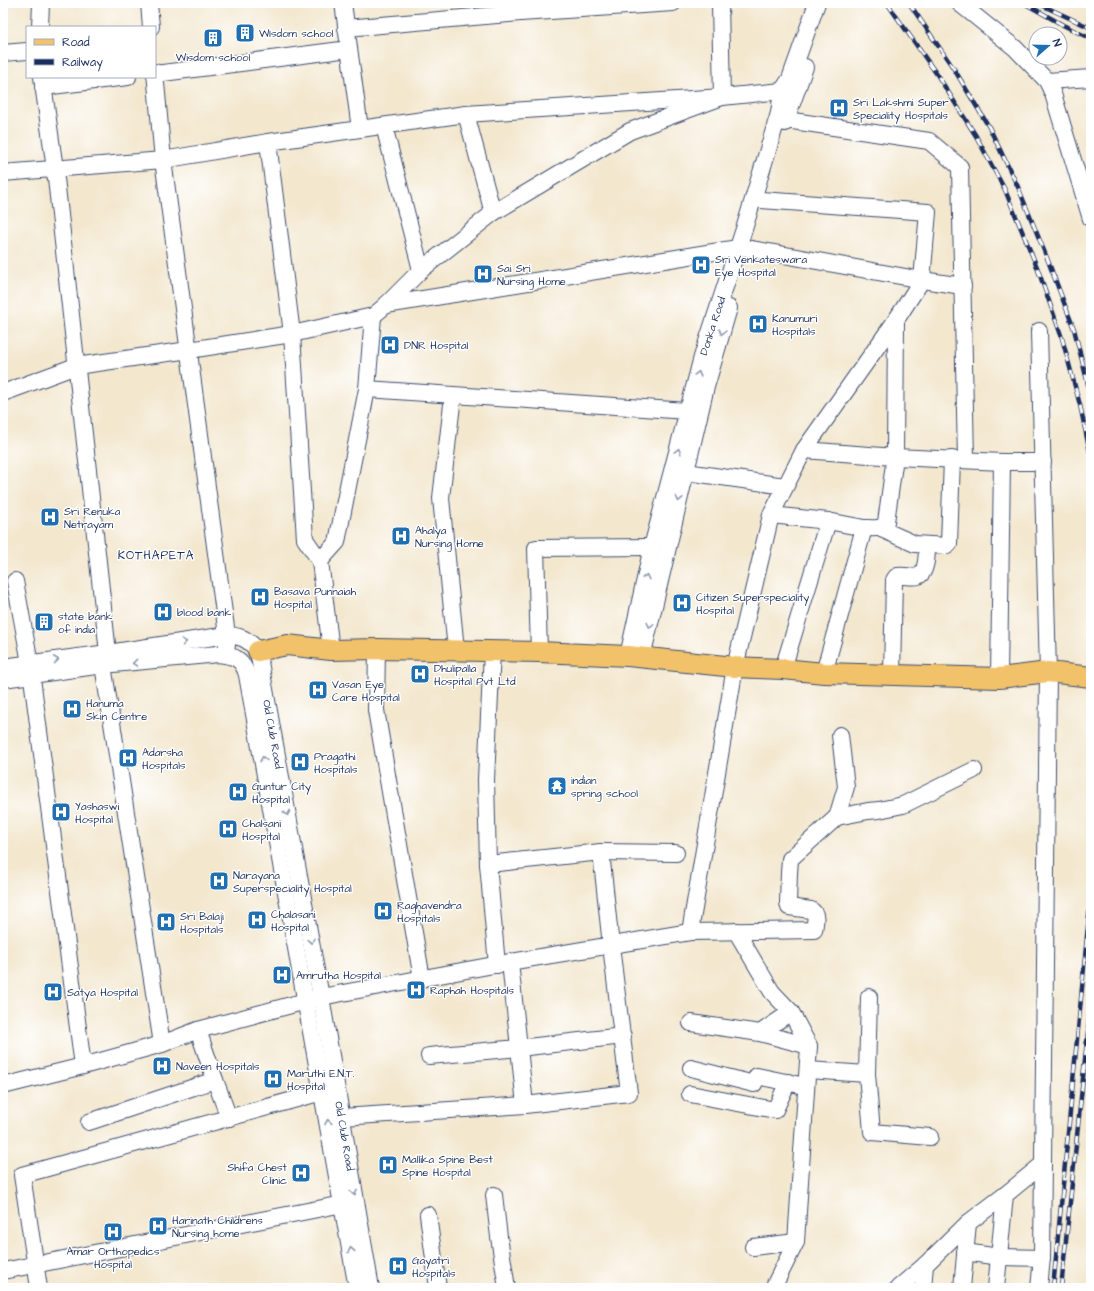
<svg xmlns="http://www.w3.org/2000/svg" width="1094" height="1291" font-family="'Architects Daughter',sans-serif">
	<rect width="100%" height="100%" fill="#fff"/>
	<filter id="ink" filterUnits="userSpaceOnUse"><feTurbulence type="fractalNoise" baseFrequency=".025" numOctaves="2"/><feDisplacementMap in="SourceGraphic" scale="8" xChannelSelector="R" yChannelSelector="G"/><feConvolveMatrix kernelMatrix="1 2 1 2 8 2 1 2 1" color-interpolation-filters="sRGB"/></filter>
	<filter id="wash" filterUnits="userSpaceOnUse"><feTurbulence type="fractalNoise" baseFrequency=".012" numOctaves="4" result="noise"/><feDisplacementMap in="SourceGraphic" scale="16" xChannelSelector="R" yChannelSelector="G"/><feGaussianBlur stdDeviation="0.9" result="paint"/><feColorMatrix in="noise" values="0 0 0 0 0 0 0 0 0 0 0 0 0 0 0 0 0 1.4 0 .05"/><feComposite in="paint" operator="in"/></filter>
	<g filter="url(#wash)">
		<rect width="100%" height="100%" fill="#f3e7ce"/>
	</g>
	<g filter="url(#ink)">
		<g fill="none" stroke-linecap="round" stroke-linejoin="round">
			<defs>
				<g id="minor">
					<polyline points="149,3 151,27"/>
					<polyline points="343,3 360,129"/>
					<polyline points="720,3 722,97"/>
					<polyline points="959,3 1015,48 1047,81 1053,94 1091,219"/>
					<polyline points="520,13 673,3"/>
					<polyline points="40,27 41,3"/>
					<polyline points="346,28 520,13 520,3"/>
					<polyline points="3,53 27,51"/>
					<polyline points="155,72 163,160 227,635 227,646"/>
					<polyline points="155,74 349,49"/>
					<polyline points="42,77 55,169 108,653"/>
					<polyline points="1047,81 1091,78"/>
					<polyline points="43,87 128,77"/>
					<polyline points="466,114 493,213"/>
					<polyline points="786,120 929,141 960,167 966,460"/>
					<polyline points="785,123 805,67"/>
					<polyline points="384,126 421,270"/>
					<polyline points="268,142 292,334 305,539 320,561 331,650"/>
					<polyline points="3,173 163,160 268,142 466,114 722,97 782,91"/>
					<polyline points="746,248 922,280 928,212 761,200"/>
					<polyline points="386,305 738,248"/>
					<polyline points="373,316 367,389 687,411"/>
					<polyline points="1039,331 1048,672 1042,1258 1039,1288"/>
					<polyline points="3,393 76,366 189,350 292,334 373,316 386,305 421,270 493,213 630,131 722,97"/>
					<polyline points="453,396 441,498 456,650"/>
					<polyline points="804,450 895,457 1002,462"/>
					<polyline points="686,472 785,486"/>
					<polyline points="771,515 828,521 864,528 824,673"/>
					<path d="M864,528C872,528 883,530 886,522L895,457L896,320"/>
					<polyline points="879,528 915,544 947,546 949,544 952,459"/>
					<polyline points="320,561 337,542 367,389"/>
					<polyline points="15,581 30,663 83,1066 162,1044"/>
					<polyline points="377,649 376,710 422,979"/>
					<polyline points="492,651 486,780 488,864 497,965"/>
					<polyline points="539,652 536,548 652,547"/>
					<path id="s1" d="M628,656L652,547L702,357L745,226L779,113L782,91L790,79L817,3"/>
					<polyline points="642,657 706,387 729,308"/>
					<path d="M103,665L162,1044L198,1030L321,997L510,962L690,932L814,930C815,923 818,914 811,910L789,907L788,903L789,873L790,859L837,817L868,811L879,810L903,805L974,770"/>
					<path id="s2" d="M3,667L108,653L227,635C241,636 248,639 258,651L321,997L371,1288"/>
					<polyline points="783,669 828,521"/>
					<path d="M892,675L894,580L896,577L898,576C905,575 913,578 918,576C927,573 927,552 927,545"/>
					<polyline points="999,678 1002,462 1043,462"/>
					<path d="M3,679L103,665L218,654C235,656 242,658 247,675L357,1288"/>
					<polyline points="837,817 846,787 840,735"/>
					<polyline points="488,864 601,852 676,853"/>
					<polyline points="736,931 772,992 791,1012 809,1046 796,1242 773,1288"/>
					<polyline points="690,932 735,667 771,515 804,450 896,320 922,280 963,286"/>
					<polyline points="510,962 525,1105"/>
					<polyline points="869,997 867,1074 872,1132 930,1137"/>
					<polyline points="691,1023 760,1033 809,1046"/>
					<polyline points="760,1033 791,1012"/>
					<polyline points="429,1056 519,1048 623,1036"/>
					<polyline points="691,1068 754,1084 757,1076 805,1086"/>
					<polyline points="808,1070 867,1074"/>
					<polyline points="215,1080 229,1118"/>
					<polyline points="3,1086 83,1066"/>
					<polyline points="690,1094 775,1110 788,1082"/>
					<polyline points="342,1117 525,1105 629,1093 611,946 601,852"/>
					<polyline points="89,1122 215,1080 198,1030"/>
					<polyline points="494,1195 499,1237 507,1288"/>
					<polyline points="428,1215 438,1288"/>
					<polyline points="753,1247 796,1242"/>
					<polyline points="965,1252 999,1257 1042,1258"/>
					<polyline points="3,1271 343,1204"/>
					<polyline points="39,1288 22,1175 322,1092"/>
					<polyline points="898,1288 925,1265 968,1223 1005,1195 1043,1164"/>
					<polyline points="923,1288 925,1265"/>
					<polyline points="962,1288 968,1223"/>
					<polyline points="996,1288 1005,1195"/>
				</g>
				<polyline id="major" points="258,651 287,645 331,650 377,649 539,652 628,656 735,667 783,669 824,673 999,678 1048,672 1091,677"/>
			</defs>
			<use href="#minor" stroke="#3b4b6f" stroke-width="18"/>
			<use href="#major" stroke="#3b4b6f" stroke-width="22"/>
			<use href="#minor" stroke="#fff" stroke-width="16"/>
			<use href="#major" stroke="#f2c26a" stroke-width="20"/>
			<defs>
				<g id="rail">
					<polyline points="887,3 938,76 976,136 1005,190 1037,267 1062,338 1080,405 1091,457"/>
					<polyline points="909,3 954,69 989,127 1018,187 1047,258 1074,329 1091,396"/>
					<polyline points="1024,3 1063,25 1091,39"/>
					<polyline points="1037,3 1091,28"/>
					<polyline points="1053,1288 1091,895"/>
					<polyline points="1061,1288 1091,1002"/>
				</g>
			</defs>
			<use href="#rail" stroke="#1b2f5e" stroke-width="4.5"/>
			<use href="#rail" stroke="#fff" stroke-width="3" stroke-dasharray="9" stroke-linecap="butt"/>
		</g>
		<defs><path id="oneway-chevron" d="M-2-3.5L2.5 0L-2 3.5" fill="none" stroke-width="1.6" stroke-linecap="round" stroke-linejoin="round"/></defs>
		<g stroke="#8d97ae">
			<use href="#oneway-chevron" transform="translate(722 332) rotate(106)"/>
			<use href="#oneway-chevron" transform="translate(698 374) rotate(-75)"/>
			<use href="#oneway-chevron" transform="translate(678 451) rotate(-76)"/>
			<use href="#oneway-chevron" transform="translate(679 499) rotate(103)"/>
			<use href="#oneway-chevron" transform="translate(646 577) rotate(-77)"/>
			<use href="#oneway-chevron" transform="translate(650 625) rotate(103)"/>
			<use href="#oneway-chevron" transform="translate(184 642) rotate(-9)"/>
			<use href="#oneway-chevron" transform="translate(56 660) rotate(-7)"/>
			<use href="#oneway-chevron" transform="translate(135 663) rotate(175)"/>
			<use href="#oneway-chevron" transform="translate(263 759) rotate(-100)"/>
			<use href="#oneway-chevron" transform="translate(287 813) rotate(80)"/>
			<use href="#oneway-chevron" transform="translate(311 941) rotate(80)"/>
			<use href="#oneway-chevron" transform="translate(328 1122) rotate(-100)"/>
			<use href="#oneway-chevron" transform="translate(354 1193) rotate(80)"/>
			<use href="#oneway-chevron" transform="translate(351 1250) rotate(-100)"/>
		</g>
	</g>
	<defs>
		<symbol id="building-square" viewBox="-11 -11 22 22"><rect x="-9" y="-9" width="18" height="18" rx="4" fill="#1f6fb2" stroke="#fff"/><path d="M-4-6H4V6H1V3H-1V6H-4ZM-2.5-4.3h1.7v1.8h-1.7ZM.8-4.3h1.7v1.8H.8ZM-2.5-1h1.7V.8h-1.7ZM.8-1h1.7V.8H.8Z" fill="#fff"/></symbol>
		<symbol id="hospital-square" viewBox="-11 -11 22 22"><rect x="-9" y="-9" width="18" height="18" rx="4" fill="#1f6fb2" stroke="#fff"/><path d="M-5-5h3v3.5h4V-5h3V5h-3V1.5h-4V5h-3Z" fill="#fff"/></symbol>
		<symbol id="temple-square" viewBox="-11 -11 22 22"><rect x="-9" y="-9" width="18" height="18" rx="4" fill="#1f6fb2" stroke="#fff"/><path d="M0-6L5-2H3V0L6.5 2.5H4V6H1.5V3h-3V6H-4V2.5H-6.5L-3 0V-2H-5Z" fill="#fff"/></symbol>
	</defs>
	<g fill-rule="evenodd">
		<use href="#building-square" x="234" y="22" width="22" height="22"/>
		<use href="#building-square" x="202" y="27" width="22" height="22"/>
		<use href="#hospital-square" x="828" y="97" width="22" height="22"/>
		<use href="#hospital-square" x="690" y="254" width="22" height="22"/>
		<use href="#hospital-square" x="472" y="263" width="22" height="22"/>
		<use href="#hospital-square" x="747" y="313" width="22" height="22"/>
		<use href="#hospital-square" x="379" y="334" width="22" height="22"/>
		<use href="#hospital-square" x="39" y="506" width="22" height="22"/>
		<use href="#hospital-square" x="390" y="525" width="22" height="22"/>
		<use href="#hospital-square" x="249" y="586" width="22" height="22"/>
		<use href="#hospital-square" x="671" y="592" width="22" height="22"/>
		<use href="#hospital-square" x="152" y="601" width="22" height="22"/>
		<use href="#building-square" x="33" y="611" width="22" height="22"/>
		<use href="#hospital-square" x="409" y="663" width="22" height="22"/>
		<use href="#hospital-square" x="307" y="679" width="22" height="22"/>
		<use href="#hospital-square" x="61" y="698" width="22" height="22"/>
		<use href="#hospital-square" x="117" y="747" width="22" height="22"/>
		<use href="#hospital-square" x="289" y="751" width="22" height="22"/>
		<use href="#temple-square" x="546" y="775" width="22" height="22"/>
		<use href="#hospital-square" x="227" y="781" width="22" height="22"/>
		<use href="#hospital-square" x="50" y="801" width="22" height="22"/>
		<use href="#hospital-square" x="217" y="818" width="22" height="22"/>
		<use href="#hospital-square" x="208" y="870" width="22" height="22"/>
		<use href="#hospital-square" x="372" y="900" width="22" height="22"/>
		<use href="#hospital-square" x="246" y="909" width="22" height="22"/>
		<use href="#hospital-square" x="155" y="911" width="22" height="22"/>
		<use href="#hospital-square" x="271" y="964" width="22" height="22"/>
		<use href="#hospital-square" x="405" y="979" width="22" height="22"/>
		<use href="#hospital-square" x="42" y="981" width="22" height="22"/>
		<use href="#hospital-square" x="151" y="1055" width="22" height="22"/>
		<use href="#hospital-square" x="262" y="1068" width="22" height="22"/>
		<use href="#hospital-square" x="377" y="1154" width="22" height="22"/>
		<use href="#hospital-square" x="290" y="1162" width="22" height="22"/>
		<use href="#hospital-square" x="147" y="1215" width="22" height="22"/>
		<use href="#hospital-square" x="102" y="1221" width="22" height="22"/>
		<use href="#hospital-square" x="387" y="1255" width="22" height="22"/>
	</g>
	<g text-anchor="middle" stroke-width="3" stroke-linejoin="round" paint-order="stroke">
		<g font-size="11" fill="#1b2f5e" stroke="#fff" text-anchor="start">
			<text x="259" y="37">WIsdom school</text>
			<text x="213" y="61" text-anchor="middle">Wisdom school</text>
			<text x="853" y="106">Sri Lakshmi Super<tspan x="853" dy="13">Speciality Hospitals</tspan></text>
			<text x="715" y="263">Sri Venkateswara<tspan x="715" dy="13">Eye Hospital</tspan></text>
			<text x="497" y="272">Sai Sri<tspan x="497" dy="13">Nursing Home</tspan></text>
			<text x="772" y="322">Kanumuri<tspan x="772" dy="13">Hospitals</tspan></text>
			<text x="404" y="349">DNR Hospital</text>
			<text x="64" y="515">Sri Renuka<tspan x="64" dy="13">Netrayam</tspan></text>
			<text x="415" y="534">Ahalya<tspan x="415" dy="13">Nursing Home</tspan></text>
			<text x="274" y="595">Basava Punnaiah<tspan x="274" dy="13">Hospital</tspan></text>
			<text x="696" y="601">Citizen Superspeciality<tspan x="696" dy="13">Hospital</tspan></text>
			<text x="177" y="616">blood bank</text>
			<text x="58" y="620">state bank<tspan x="58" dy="13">of india</tspan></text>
			<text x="434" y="672">Dhulipalla<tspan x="434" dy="13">Hospital Pvt Ltd</tspan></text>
			<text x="332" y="688">Vasan Eye<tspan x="332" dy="13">Care Hospital</tspan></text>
			<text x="86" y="707">Hanuma<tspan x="86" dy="13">Skin Centre</tspan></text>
			<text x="142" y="756">Adarsha<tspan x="142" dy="13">Hospitals</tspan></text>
			<text x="314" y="760">Pragathi<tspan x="314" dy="13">Hospitals</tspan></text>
			<text x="571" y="784">indian<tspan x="571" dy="13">spring school</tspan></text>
			<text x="252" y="790">Guntur City<tspan x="252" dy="13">Hospital</tspan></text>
			<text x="75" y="810">Yashaswi<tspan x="75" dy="13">Hospital</tspan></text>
			<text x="242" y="827">Chalsani<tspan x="242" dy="13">Hospital</tspan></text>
			<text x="233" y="879">Narayana<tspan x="233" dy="13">Superspeciality Hospital</tspan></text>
			<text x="397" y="909">Raghavendra<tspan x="397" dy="13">Hospitals</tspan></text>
			<text x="271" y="918">Chalasani<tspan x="271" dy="13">Hospital</tspan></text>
			<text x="180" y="920">Sri Balaji<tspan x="180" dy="13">Hospitals</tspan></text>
			<text x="296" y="979">Amrutha Hospital</text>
			<text x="430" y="994">Raphah Hospitals</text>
			<text x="67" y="996">Satya Hospital</text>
			<text x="176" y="1070">Naveen Hospitals</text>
			<text x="287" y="1077">Maruthi E.N.T.<tspan x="287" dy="13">Hospital</tspan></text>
			<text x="402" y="1163">Mallika Spine Best<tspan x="402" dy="13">Spine Hospital</tspan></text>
			<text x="287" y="1171" text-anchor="end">Shifa Chest<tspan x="287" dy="13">Clinic</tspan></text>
			<text x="172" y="1224">Harinath Childrens<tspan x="172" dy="13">Nursing home</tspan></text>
			<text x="113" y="1255" text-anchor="middle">Amar Orthopedics<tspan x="113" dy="13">Hospital</tspan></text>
			<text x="412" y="1264">Gayatri<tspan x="412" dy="13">Hospitals</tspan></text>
		</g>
		<g font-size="11" fill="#1b2f5e" stroke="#fff">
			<text dy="4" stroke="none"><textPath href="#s1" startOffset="341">Donka Road</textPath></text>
			<text dy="4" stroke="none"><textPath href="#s2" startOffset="347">Old Club Road</textPath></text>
			<text dy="4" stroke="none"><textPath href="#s2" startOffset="755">Old Club Road</textPath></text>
		</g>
		<g font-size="12" letter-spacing="1" fill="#1b2f5e" stroke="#fff">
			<text x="156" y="559">KOTHAPETA</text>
		</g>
	</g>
	<rect width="1094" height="1291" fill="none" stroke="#fff" stroke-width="16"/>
	<rect x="26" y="26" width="130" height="52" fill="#ffffff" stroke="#a4acbf"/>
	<rect x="34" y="39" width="20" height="6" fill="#f2c26a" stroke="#a4acbf"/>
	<text x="62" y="46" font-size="12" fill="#1b2f5e">Road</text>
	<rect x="34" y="59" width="20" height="6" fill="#1b2f5e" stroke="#a4acbf"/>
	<text x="62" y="66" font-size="12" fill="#1b2f5e">Railway</text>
	<g transform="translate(1048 46) rotate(70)"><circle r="19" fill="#ffffff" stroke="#a4acbf"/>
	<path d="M0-3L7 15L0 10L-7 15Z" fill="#1f6fb2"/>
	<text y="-6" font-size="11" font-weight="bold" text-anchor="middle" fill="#1b2f5e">N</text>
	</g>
</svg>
